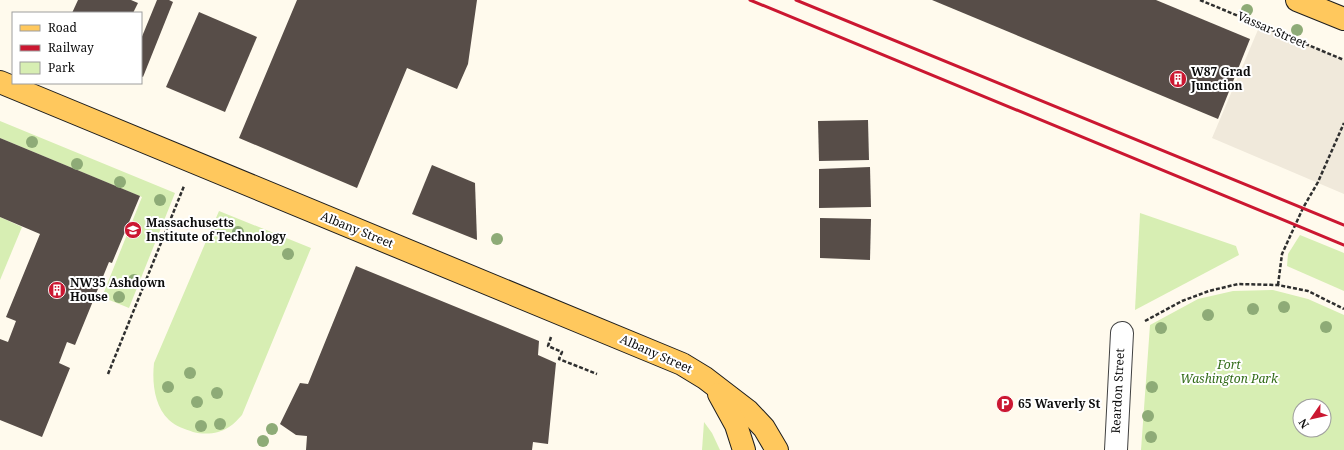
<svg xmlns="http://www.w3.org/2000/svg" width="1344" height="450" font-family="'Noto Serif',serif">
	<rect width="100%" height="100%" fill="#fffaed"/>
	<g fill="#d7eeb3" fill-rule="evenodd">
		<polygon points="0,121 175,193 129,308 102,297 142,197 0,138"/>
		<path d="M219,211L311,248L242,415C238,419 234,424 229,427C219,434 205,435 193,432C185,429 175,426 169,420C154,406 152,382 154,363Z"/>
		<polygon points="1140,213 1236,246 1239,255 1135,310"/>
		<polygon points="0,217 22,227 0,280"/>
		<polygon points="1300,235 1344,253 1344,291 1287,266 1288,254"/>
		<path d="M1273,290L1308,299L1344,315V450H1141L1150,325L1198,299L1233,291ZM1300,406H1324V430H1300Z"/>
		<polygon points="704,422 712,433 720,450 702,450"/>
	</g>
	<polygon fill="#f0e9db" points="1260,25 1344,60 1344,194 1212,138"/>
	<g fill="#574d48">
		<polygon points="78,0 131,0 138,3 133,13 72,13"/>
		<polygon points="157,0 169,0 173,2 143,77 141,76 141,39"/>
		<polygon points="297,0 477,0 468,64 457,89 407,68 357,188 239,138"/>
		<polygon points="932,0 1156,0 1250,39 1218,119"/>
		<polygon points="199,12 257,37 225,112 166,87"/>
		<polygon points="868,120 869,160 819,161 818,121"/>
		<polygon points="0,138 140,196 112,263 109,262 75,345 67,342 59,363 70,368 42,437 0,420 0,339 8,342 16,321 6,317 40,234 0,217"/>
		<polygon points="432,165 475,183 477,240 412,214"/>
		<polygon points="870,167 871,207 819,208 819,169"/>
		<polygon points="820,218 871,219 870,260 820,258"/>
		<polygon points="356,266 539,341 538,355 556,363 548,444 533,442 532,450 306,450 307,436 296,435 280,424 300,383 308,384"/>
	</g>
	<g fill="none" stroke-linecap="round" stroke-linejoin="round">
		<defs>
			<polyline id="minor" points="1116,450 1122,333"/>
			<g id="major">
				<polyline points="1297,0 1344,19"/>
				<polyline points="0,82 682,364 705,378 748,411 764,428 777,450"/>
				<polyline points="719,394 736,425 744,450"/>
			</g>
		</defs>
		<use href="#minor" stroke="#404040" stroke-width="24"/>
		<use href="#major" stroke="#1e1e1e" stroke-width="24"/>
		<g stroke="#2f2f2f" stroke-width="2.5" stroke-dasharray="4 2" stroke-linecap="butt">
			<polyline points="1200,0 1344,60"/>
			<polyline points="1278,285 1282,254 1303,208 1318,182 1344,123"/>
			<polyline points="1145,321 1182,301 1209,291 1238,284 1278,285 1308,291 1344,309"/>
			<polyline points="551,337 548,346 562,352 559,359 597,374"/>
			<polyline points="108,374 184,186"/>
		</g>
		<use href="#minor" stroke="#fff" stroke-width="22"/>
		<use href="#major" stroke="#ffc85d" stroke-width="22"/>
		<g stroke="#cb1731" stroke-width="3">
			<polyline points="750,0 1344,245"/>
			<polyline points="796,0 1344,225"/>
		</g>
	</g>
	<g fill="#8eab77">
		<circle cx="1247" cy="10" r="6"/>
		<circle cx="1297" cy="30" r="6"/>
		<circle cx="32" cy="142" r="6"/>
		<circle cx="77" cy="164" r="6"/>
		<circle cx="120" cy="182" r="6"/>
		<circle cx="160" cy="200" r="6"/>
		<circle cx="238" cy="232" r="6"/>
		<circle cx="497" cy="239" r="6"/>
		<circle cx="288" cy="254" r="6"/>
		<circle cx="134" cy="280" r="6"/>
		<circle cx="119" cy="297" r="6"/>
		<circle cx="1284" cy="307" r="6"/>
		<circle cx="1253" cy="309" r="6"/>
		<circle cx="1208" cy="315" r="6"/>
		<circle cx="1326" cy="327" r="6"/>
		<circle cx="1161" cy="328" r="6"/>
		<circle cx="190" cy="373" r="6"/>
		<circle cx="168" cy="387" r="6"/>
		<circle cx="1152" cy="387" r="6"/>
		<circle cx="217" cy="393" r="6"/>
		<circle cx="197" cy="402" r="6"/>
		<circle cx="1148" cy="416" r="6"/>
		<circle cx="220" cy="424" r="6"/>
		<circle cx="201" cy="426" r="6"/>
		<circle cx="272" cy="429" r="6"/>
		<circle cx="1151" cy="437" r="6"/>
		<circle cx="263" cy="441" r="6"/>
	</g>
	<defs>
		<symbol id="building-disc" viewBox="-11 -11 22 22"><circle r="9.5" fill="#cb1731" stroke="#fff"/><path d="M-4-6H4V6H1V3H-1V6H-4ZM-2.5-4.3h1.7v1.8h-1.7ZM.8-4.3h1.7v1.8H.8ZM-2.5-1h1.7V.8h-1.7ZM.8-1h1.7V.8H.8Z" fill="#fff"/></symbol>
		<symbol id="university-disc" viewBox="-11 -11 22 22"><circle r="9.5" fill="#cb1731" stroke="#fff"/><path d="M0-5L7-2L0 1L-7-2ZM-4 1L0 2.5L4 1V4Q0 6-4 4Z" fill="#fff"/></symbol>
		<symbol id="parking-disc" viewBox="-11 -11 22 22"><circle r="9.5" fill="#cb1731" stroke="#fff"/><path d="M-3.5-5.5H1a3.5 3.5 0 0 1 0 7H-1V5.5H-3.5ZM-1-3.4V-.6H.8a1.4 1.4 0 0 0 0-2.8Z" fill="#fff"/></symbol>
	</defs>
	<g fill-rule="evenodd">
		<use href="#building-disc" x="1168" y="69" width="20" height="20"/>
		<use href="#university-disc" x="123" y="220" width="20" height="20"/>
		<use href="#building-disc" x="47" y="280" width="20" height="20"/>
		<use href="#parking-disc" x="995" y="394" width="20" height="20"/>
	</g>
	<g text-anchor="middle" stroke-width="4" stroke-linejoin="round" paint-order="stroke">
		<g font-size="12" fill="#0d0d0d" stroke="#fff">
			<text transform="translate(1272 30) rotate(23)" y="4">Vassar Street</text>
			<text transform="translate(357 230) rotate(22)" y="4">Albany Street</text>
			<text transform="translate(656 354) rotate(24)" y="4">Albany Street</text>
			<text transform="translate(1118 391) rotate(-87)" y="4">Reardon Street</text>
		</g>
		<g font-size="12" font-weight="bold" fill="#0d0d0d" stroke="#fff" text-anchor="start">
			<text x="1191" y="76">W87 Grad<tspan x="1191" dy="14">Junction</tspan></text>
			<text x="146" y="227">Massachusetts<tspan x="146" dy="14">Institute of Technology</tspan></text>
			<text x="70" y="287">NW35 Ashdown<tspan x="70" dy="14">House</tspan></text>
			<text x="1018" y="408">65 Waverly St</text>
		</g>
		<g font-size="12" font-style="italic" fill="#316b17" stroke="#fff">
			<text x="1229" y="369">Fort<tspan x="1229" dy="14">Washington Park</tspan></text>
		</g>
	</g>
	<rect x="12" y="12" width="130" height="72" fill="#ffffff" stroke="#9e9e9e"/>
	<rect x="20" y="25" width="20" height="6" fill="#ffc85d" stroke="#9e9e9e"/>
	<text x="48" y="32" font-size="12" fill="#0d0d0d">Road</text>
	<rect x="20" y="45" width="20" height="6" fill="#cb1731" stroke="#9e9e9e"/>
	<text x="48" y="52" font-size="12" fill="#0d0d0d">Railway</text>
	<rect x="20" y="62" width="20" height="12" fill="#d7eeb3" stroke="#9e9e9e"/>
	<text x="48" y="72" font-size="12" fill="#0d0d0d">Park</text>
	<g transform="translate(1312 418) rotate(236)"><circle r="19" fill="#ffffff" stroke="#9e9e9e"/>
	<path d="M0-3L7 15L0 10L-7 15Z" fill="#cb1731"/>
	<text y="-6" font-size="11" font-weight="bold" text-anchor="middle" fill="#0d0d0d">N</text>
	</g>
</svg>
